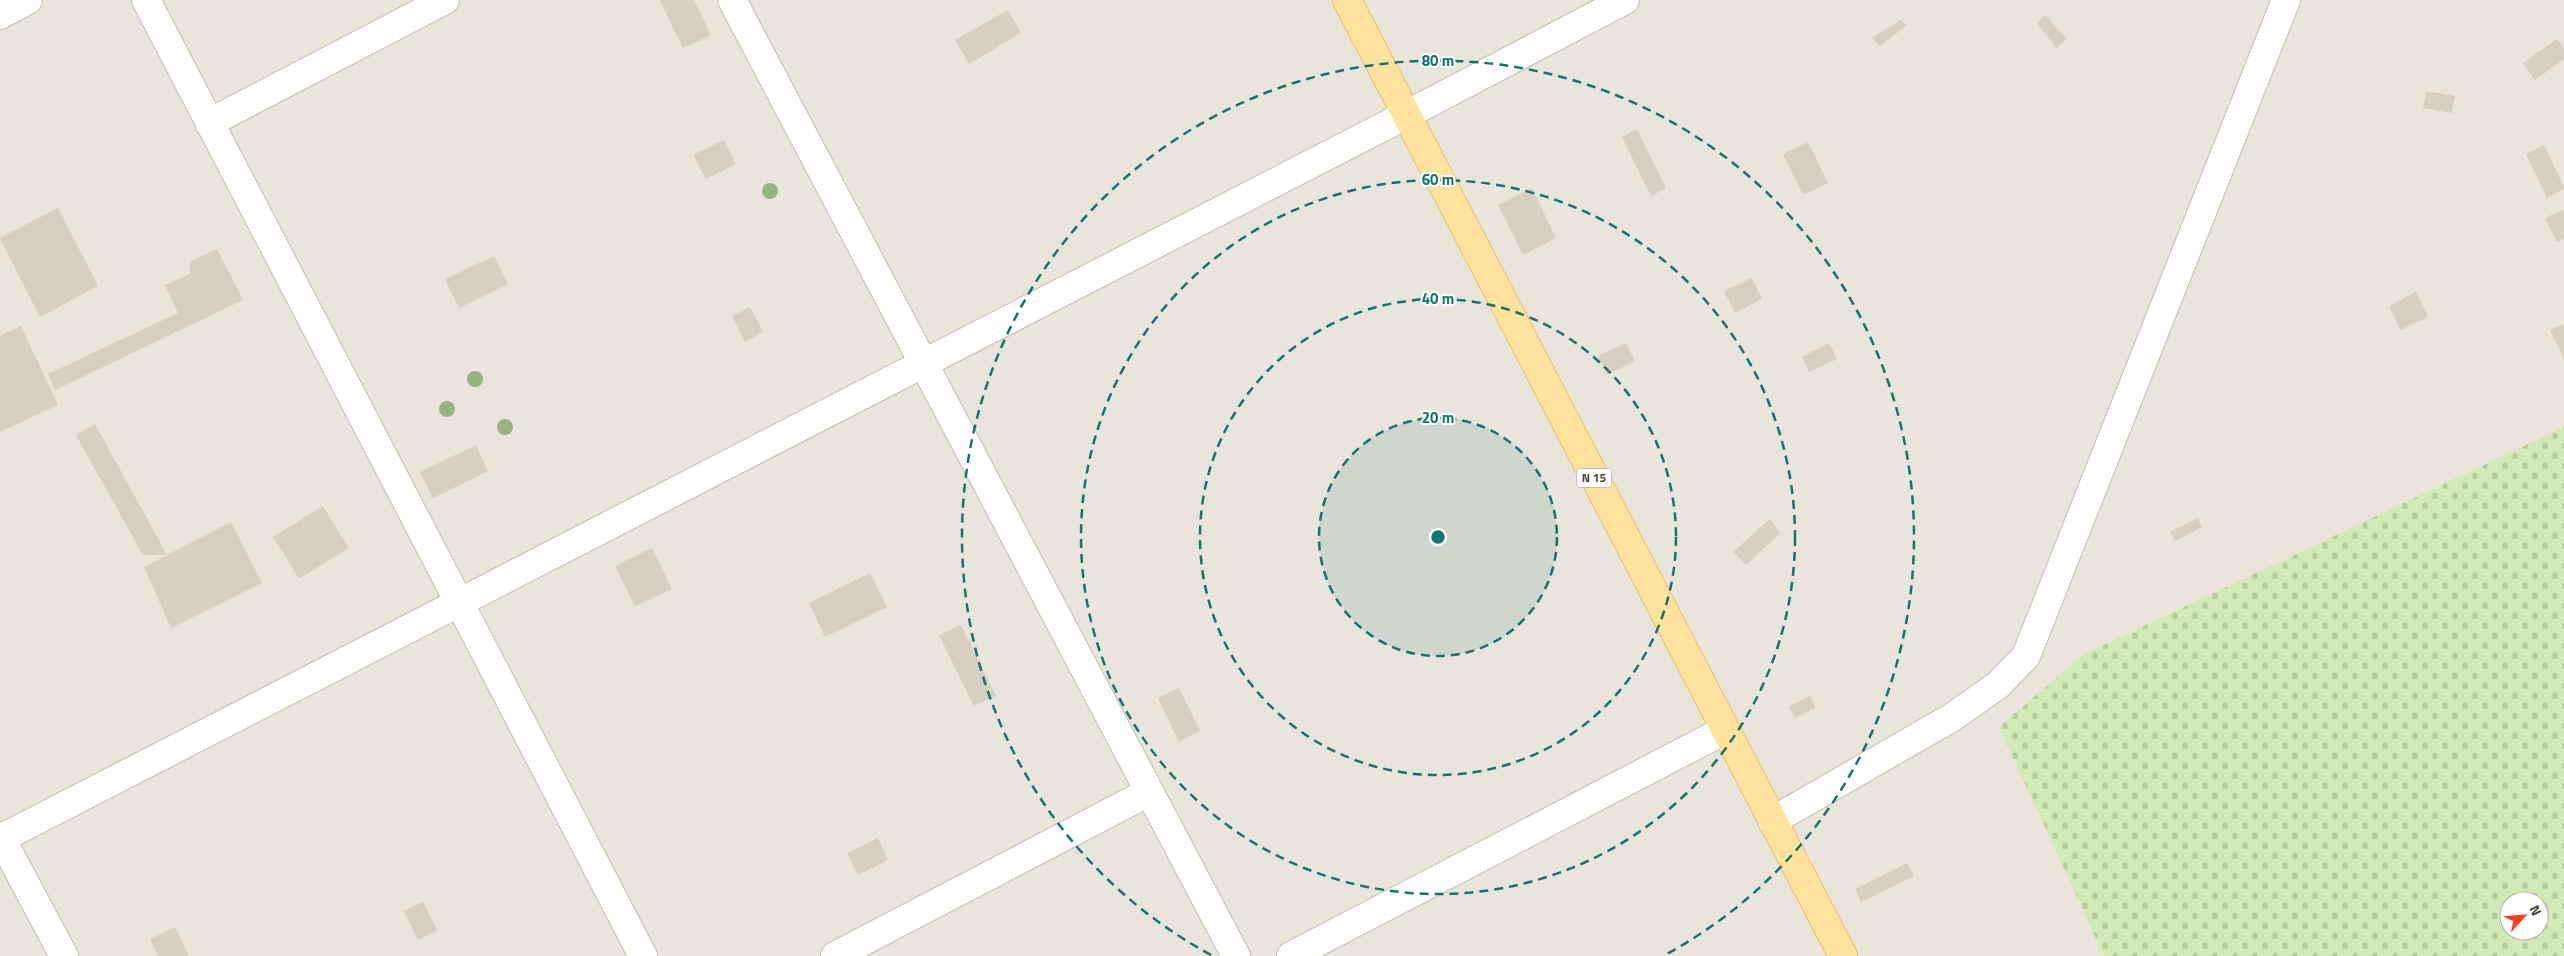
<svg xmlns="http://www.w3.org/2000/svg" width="2564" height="956" font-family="'Titillium Web',sans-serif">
	<defs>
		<pattern id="cemetery-stones" width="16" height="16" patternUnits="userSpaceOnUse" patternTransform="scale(1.25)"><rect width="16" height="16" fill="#d2eab5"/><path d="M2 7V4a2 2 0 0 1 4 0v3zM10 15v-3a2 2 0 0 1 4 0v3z" fill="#b6ca9c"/></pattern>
	</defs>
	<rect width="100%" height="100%" fill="#f6f3ec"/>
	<path fill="#eae5da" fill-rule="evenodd" d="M0,0H2564V956H0ZM2509,901H2539V931H2509Z"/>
	<path fill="url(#cemetery-stones)" fill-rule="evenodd" d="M2564,427V956H2104L1999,727L2083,655ZM2509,901H2539V931H2509Z"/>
	<g fill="#d8cfc1">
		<polygon points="663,0 694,0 711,35 683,48 660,1"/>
		<polygon points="1008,10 1021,33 969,64 955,40"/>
		<polygon points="2045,15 2067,39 2056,48 2037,23"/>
		<polygon points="1901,20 1907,25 1880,46 1872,38"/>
		<polygon points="2557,39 2564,49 2564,59 2535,80 2523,63"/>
		<polygon points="2426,91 2455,96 2452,113 2423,108"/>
		<polygon points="1637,129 1666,188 1651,196 1622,137"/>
		<polygon points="724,140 736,164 706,179 693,155"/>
		<polygon points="1808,142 1828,183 1803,195 1783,154"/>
		<polygon points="2544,145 2564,187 2564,189 2547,198 2526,154"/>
		<polygon points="1532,188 1556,238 1523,255 1498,205"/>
		<polygon points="58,208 98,286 40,317 0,238"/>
		<polygon points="2564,209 2564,239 2557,242 2545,218"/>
		<polygon points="217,249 243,300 55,390 48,374 178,313 165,285 190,274 190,262"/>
		<polygon points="494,256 508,284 459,308 445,279"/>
		<polygon points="1752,278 1762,299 1735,313 1724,291"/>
		<polygon points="2416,292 2428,317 2400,330 2389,306"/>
		<polygon points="750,307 763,332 745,342 732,316"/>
		<polygon points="2564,324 2564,359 2550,330"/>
		<polygon points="21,326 58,405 0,432 0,336"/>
		<polygon points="1626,343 1635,361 1607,375 1598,356"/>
		<polygon points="1829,343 1837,359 1809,372 1802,357"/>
		<polygon points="95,424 167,555 143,555 76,435"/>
		<polygon points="476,445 488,471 433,498 420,472"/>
		<polygon points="323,506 349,548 299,579 273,537"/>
		<polygon points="2198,518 2202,527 2175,541 2170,532"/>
		<polygon points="1770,519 1780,533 1746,565 1733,552"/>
		<polygon points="231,522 262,583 171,628 144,567"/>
		<polygon points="652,548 672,589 635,606 615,566"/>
		<polygon points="870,573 887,607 825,637 809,603"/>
		<polygon points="961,625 996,696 974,706 939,635"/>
		<polygon points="1179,688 1200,731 1179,742 1158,698"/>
		<polygon points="1810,696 1816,708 1795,718 1789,706"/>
		<polygon points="878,838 888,860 858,875 847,853"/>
		<polygon points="1907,863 1914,876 1861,902 1855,889"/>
		<polygon points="423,902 437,930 418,940 404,911"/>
		<polygon points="175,927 189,956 158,956 150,939"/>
	</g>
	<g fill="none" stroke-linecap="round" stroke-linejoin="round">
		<defs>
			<g id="minor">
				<polyline points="146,0 643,956"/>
				<polyline points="732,0 1236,956"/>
				<polyline points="0,15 28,0"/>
				<polyline points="209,123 445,0"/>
				<polyline points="1772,821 1951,718 1998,685 2026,656 2286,0"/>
				<polyline points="0,836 64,956"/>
				<polyline points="0,839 1406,115 1625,0"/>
				<polyline points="835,956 1149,792"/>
				<polyline points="1291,956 1725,730"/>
			</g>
			<polyline id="major" points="1347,0 1843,956"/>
		</defs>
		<use href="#minor" stroke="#c2bbae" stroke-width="30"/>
		<use href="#major" stroke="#e6c16a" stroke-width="30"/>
		<use href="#minor" stroke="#fff" stroke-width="28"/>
		<use href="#major" stroke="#ffe39c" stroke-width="28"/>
	</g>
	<g fill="#97b381">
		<circle cx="770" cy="191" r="8"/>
		<circle cx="475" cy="379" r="8"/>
		<circle cx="447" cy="409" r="8"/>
		<circle cx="505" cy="427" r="8"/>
	</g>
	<circle cx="1438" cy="537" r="119" fill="#0f766e" fill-opacity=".12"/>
	<g fill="none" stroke="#0f766e" stroke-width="2.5" stroke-dasharray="9 6">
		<circle cx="1438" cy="537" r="119"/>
		<circle cx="1438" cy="537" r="238"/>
		<circle cx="1438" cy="537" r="357"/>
		<path d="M1211 955A476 476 0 1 1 1665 955"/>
	</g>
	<g text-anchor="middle" stroke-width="4" stroke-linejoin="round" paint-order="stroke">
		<rect fill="#fff" stroke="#817c74" stroke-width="1" x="1576.5" y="468.5" width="35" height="19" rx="4"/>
		<g font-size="12" font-weight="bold" fill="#4b4439">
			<text x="1594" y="482">N 15</text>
		</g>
	</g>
	<circle cx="1438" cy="537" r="8" fill="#0f766e" stroke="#fff" stroke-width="2.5"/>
	<g font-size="15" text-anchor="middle" font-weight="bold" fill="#0f766e" stroke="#fff" stroke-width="4" stroke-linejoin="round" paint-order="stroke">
		<text x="1438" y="66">80 m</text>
		<text x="1438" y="185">60 m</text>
		<text x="1438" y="304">40 m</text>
		<text x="1438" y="423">20 m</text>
	</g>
	<g transform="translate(2524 916) rotate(64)"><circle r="24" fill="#ffffff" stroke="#b7b4b0"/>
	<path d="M0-4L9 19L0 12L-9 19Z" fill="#fc3f1d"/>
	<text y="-8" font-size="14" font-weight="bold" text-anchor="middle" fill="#4b4439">N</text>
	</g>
</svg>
